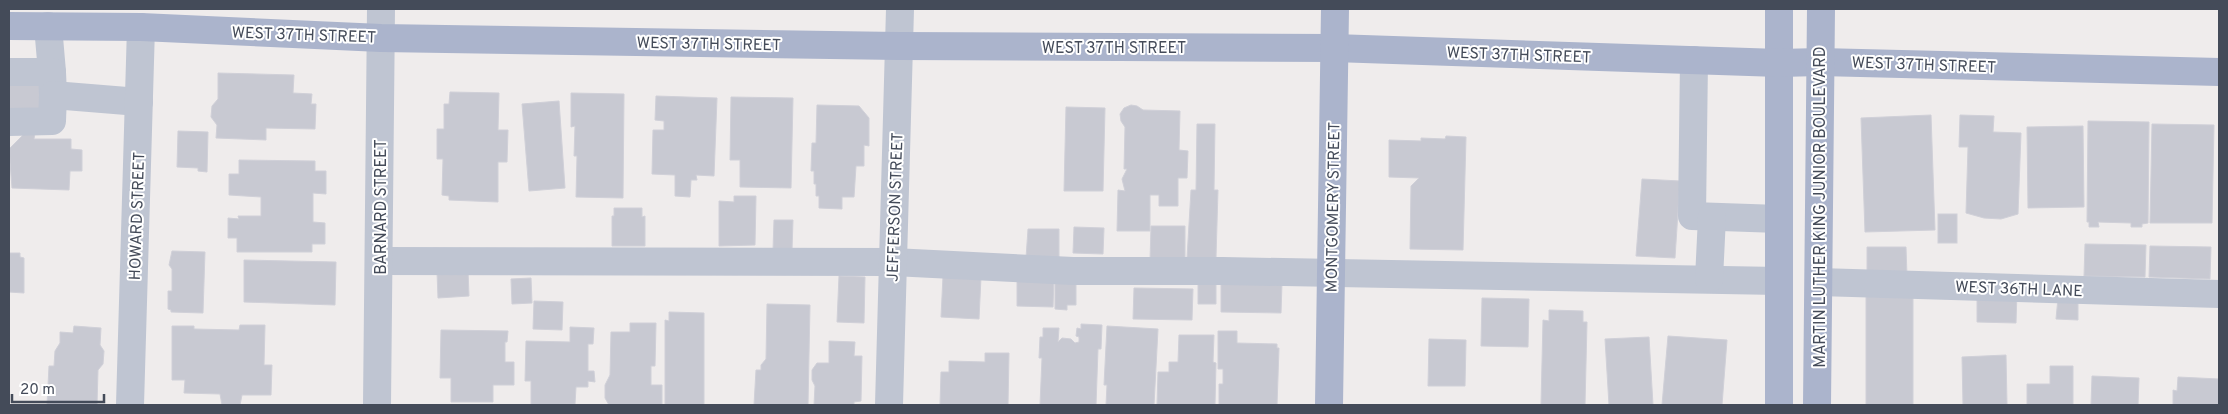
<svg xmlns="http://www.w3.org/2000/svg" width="2228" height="414" font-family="Overpass,sans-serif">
	<rect width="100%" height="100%" fill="#efecec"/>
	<g fill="#c8c9d2" stroke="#d0d0d8">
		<polygon points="218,73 294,75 293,93 312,94 311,104 316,104 315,129 266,128 266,140 216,138 217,125 211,117 212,106 218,99"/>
		<polygon points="9,77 45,78 44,113 9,112"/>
		<polygon points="450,92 499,93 498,130 508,130 507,162 498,162 498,202 449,200 449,196 442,195 443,159 437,159 437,129 444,129 444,104 449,104"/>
		<polygon points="571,93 624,94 623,198 576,197 577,156 574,156 575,126 571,127"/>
		<polygon points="656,96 717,98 714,176 696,175 697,180 691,180 690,197 675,196 675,175 652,174 653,130 664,130 664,121 655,120"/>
		<polygon points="731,97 793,98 791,188 740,187 740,160 730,160"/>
		<polygon points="559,101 565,188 529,191 522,104"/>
		<polygon points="817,105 859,106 869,118 869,146 864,145 864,166 856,166 854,197 842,197 842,209 819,208 819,196 816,196 816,184 814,184 814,171 811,171 812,143 816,143"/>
		<polygon points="1131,105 1137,106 1143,110 1180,111 1179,150 1188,151 1187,178 1178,178 1178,206 1159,206 1159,195 1150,195 1150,231 1117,231 1118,190 1125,191 1122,179 1127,169 1124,169 1125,127 1121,121 1120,114 1124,108"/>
		<polygon points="1066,107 1105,108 1103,191 1064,191"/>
		<polygon points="1931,115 1935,230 1865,232 1861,118"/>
		<polygon points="1960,115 1994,116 1993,132 2021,133 2018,214 2001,219 1984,218 1966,213 1968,147 1959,147"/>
		<polygon points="2088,121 2149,122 2148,223 2142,224 2142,227 2131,227 2131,223 2098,222 2099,227 2089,227 2089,222 2087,222"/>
		<polygon points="1197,124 1215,124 1214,190 1218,190 1216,258 1187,258 1191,190 1196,190"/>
		<polygon points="2152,124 2214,125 2212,223 2150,223"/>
		<polygon points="2083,126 2084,207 2028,208 2027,127"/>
		<polygon points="178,131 208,132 207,172 198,171 198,168 177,167"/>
		<polygon points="25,133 35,133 34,139 71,139 71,149 82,150 82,171 70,171 69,190 12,188 9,149"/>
		<polygon points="1446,136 1466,137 1463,250 1410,249 1411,186 1419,178 1389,177 1389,140 1421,141 1421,138 1445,139"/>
		<polygon points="239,160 315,161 315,171 326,171 326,194 313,193 313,222 325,223 325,244 312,244 312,252 237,252 237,238 228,238 228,218 239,219 238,216 261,216 261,197 229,195 229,174 239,174"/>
		<polygon points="1642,179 1680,181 1675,258 1636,256"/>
		<polygon points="734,196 756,196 755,245 719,246 719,201 734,202"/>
		<polygon points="614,208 642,208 642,217 645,216 645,246 612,246 612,216 614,216"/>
		<rect x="1938" y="214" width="19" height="29"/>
		<polygon points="774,220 793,220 792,250 773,250"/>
		<polygon points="1151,226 1185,226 1185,261 1150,261"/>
		<polygon points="1074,227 1104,228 1103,254 1073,253"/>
		<polygon points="1028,229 1059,229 1059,258 1026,258"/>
		<polygon points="2085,244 2146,245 2145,277 2084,276"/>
		<polygon points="2150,246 2211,247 2210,279 2149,277"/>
		<polygon points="1867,247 1906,247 1907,276 1867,275"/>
		<polygon points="172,251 205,252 203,313 171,312 171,310 168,309 168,291 172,291 172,269 169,265"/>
		<polygon points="9,253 20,253 20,257 24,258 24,293 9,292"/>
		<polygon points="244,260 336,262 335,305 244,302"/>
		<polygon points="468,270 469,296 438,298 437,272"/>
		<polygon points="839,276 865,277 864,323 837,322"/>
		<polygon points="943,276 981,277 979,319 941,317"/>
		<polygon points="1017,277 1054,278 1053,307 1017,306"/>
		<polygon points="531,278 532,303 512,304 511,279"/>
		<polygon points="1055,280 1076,280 1076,305 1067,305 1067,310 1055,309"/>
		<polygon points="1198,282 1216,283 1216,304 1198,304"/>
		<polygon points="1221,282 1282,283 1281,313 1221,312"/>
		<polygon points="1134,288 1193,289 1192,320 1133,319"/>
		<polygon points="1977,291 2017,292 2016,323 1977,322"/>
		<polygon points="1866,295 1913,296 1913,405 1866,405"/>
		<polygon points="1482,298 1529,299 1528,347 1481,346"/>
		<polygon points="2058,298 2078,299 2078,320 2056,319"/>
		<polygon points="534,301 563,302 562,330 533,329"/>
		<polygon points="767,304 810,305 808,405 754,405 756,370 761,370 761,365 766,359"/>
		<polygon points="1549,310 1583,311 1583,322 1587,322 1585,405 1541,405 1543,320 1549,321"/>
		<polygon points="669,312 704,313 704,405 665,405 665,320 669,321"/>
		<polygon points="630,323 656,323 655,366 651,366 651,385 662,385 662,405 609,405 605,398 605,385 610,375 611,332 630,332"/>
		<polygon points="1081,324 1102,325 1101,349 1098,349 1096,405 1040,405 1042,358 1039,358 1040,337 1043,337 1043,328 1059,328 1058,342 1062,338 1071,339 1075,343 1079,342 1079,337 1076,336 1077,328 1081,329"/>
		<polygon points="240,325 265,325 264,365 272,365 271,395 242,395 240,405 222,405 220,394 184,393 185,380 172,380 172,326 194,326 194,329 239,330"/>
		<polygon points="74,326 101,328 100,345 104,351 103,364 98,370 97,405 47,405 49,366 54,366 55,351 60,343 60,332 73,333"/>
		<polygon points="1107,326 1158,329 1154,405 1106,405 1107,385 1104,385"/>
		<polygon points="570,327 594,328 593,344 588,344 588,371 594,371 595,382 588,381 588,387 576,387 575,404 531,405 531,381 525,381 526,341 570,342"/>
		<polygon points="441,330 508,331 507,342 505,342 505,362 514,362 514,385 493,385 493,402 451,402 451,378 440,378"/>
		<polygon points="1218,331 1237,331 1237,343 1277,344 1277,348 1279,348 1277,405 1219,405 1219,384 1223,384 1223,369 1218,369"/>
		<polygon points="1179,335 1214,335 1213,362 1216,363 1215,405 1157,405 1158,372 1169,372 1169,362 1178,362"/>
		<polygon points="1668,336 1727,340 1722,405 1662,405"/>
		<polygon points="1649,337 1653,405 1609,405 1605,339"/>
		<polygon points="1429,339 1466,340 1465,386 1428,386"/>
		<polygon points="829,341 855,342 854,356 862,356 861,401 854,402 854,405 814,405 815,386 812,380 812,370 817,363 829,363"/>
		<polygon points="985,353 1009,353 1008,405 940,405 941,372 949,372 949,361 985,362"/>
		<polygon points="2006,355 2007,405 1963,405 1962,357"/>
		<polygon points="2050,366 2073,366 2073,405 2027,405 2027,384 2050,384"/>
		<polygon points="2092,376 2139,378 2138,405 2091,405"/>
		<polygon points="2178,377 2219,379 2219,405 2173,405 2173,390 2177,391"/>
	</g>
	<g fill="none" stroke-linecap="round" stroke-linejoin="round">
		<g stroke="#bfc5d2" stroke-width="28">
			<polyline points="48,26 52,72"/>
			<polyline points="1694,60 1692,216 1779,219"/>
			<polyline points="9,72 52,72 53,95"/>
			<polyline points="9,122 52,121 53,95 139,102"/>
			<polyline points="380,261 893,262 1073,271 1223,271 1779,281"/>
			<polyline points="1709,279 1712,217"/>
			<polyline points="1819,282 2219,294"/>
			<polyline points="130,405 141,27"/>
			<polyline points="377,405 381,9"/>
			<polyline points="889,405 900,9"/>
		</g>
		<g stroke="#abb4cc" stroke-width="28">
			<polyline points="1779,9 1779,405"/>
			<polyline points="9,26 141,27 381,38 899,46 1334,48 1779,63 1820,62 2219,72"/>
			<polyline points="1329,405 1335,9"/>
			<polyline points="1817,405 1821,9"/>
		</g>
	</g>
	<g text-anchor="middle" stroke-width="4" stroke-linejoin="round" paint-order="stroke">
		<g font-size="16" fill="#444b59" stroke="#fff">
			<text transform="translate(304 34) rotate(2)" y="6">WEST 37TH STREET</text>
			<text transform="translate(709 43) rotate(1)" y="6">WEST 37TH STREET</text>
			<text x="1114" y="53">WEST 37TH STREET</text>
			<text transform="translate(1519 54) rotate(2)" y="6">WEST 37TH STREET</text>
			<text transform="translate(1924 64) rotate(2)" y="6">WEST 37TH STREET</text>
			<text transform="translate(380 207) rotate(-90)" y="6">BARNARD STREET</text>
			<text transform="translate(894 207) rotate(-88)" y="6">JEFFERSON STREET</text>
			<text transform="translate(1332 207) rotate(-89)" y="6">MONTGOMERY STREET</text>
			<text transform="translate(1819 207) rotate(-90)" y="6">MARTIN LUTHER KING JUNIOR BOULEVARD</text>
			<text transform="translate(136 216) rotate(-88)" y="6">HOWARD STREET</text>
			<text transform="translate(2019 288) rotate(2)" y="6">WEST 36TH LANE</text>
		</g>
	</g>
	<rect width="2228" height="414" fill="none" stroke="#444b59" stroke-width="20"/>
	<path d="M12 394v8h92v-8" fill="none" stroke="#444b59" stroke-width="2.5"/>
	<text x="20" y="394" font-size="15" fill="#444b59" stroke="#ffffff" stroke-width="4" paint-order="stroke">20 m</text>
</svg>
